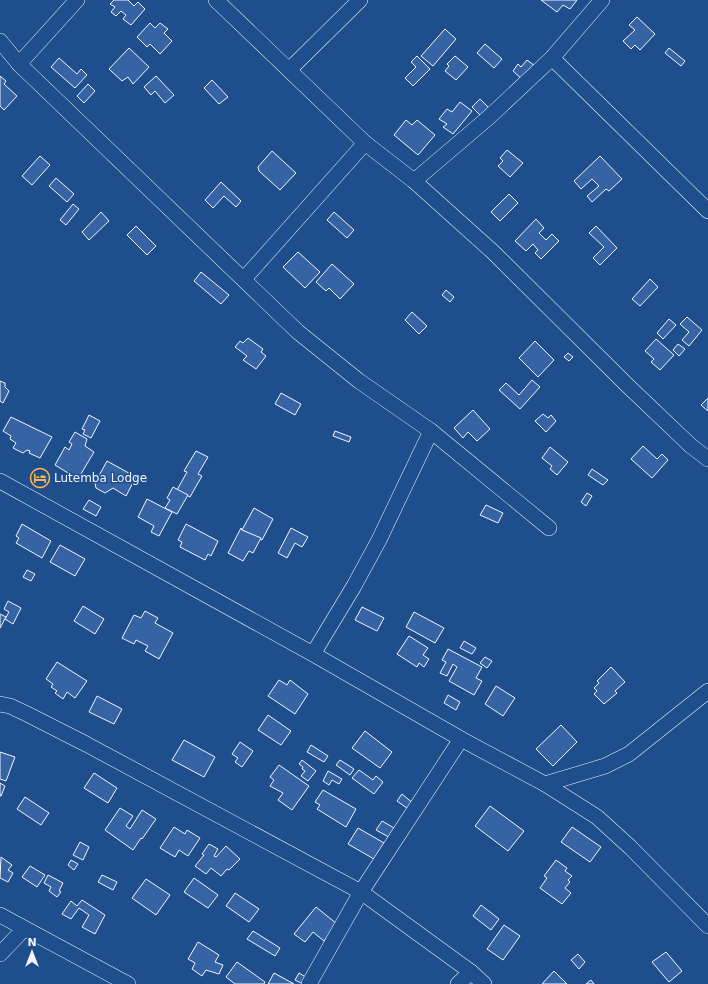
<svg xmlns="http://www.w3.org/2000/svg" width="708" height="984" font-family="'DejaVu Sans',sans-serif">
	<rect width="100%" height="100%" fill="#1f4e8c"/>
	<g fill="#3563a3" stroke="#f2f6ff">
		<polygon points="114,0 128,0 134,6 138,2 145,9 131,25 123,19 126,15 121,11 116,16 111,12 115,7 110,4"/>
		<polygon points="541,0 577,0 570,9 563,5 557,12"/>
		<polygon points="637,17 655,34 640,50 635,45 631,49 623,41 635,30 629,25"/>
		<polygon points="150,23 155,28 160,23 168,29 164,33 172,41 160,54 150,44 147,47 137,37"/>
		<polygon points="445,29 456,39 433,66 421,56"/>
		<polygon points="485,44 502,59 494,68 477,53"/>
		<polygon points="129,48 149,67 133,84 128,77 122,81 109,69"/>
		<polygon points="669,48 685,61 681,66 665,53"/>
		<polygon points="417,56 430,69 413,86 405,78 416,67 411,62"/>
		<polygon points="455,56 468,67 456,80 445,71 449,66 447,64"/>
		<polygon points="59,58 77,74 81,69 87,75 75,88 51,67"/>
		<polygon points="527,60 535,66 523,80 513,71 518,64 521,67"/>
		<polygon points="0,76 6,81 4,84 17,96 4,110 0,106"/>
		<polygon points="156,76 174,95 165,103 155,91 151,95 144,87"/>
		<polygon points="212,80 228,97 219,104 204,88"/>
		<polygon points="88,84 95,91 84,103 77,96"/>
		<polygon points="480,99 489,108 481,116 472,107"/>
		<polygon points="460,102 472,111 453,134 443,127 447,124 439,119 447,109 452,112"/>
		<polygon points="406,120 412,125 417,120 435,135 418,155 394,135"/>
		<polygon points="507,150 523,163 510,177 498,166 503,161 500,158"/>
		<polygon points="272,151 296,173 280,190 259,171 258,167"/>
		<polygon points="40,156 50,165 32,185 22,176"/>
		<polygon points="600,156 622,179 609,191 606,189 592,202 587,196 599,186 592,179 581,189 574,181"/>
		<polygon points="56,178 74,194 67,202 49,186"/>
		<polygon points="221,182 241,201 236,207 224,196 213,208 205,200"/>
		<polygon points="509,194 518,203 500,221 491,212"/>
		<polygon points="73,204 79,209 66,225 60,220"/>
		<polygon points="101,212 109,221 89,240 82,232"/>
		<polygon points="334,212 354,230 347,238 327,220"/>
		<polygon points="536,219 544,228 539,233 546,240 552,234 559,241 541,259 535,253 538,250 533,244 526,251 515,241"/>
		<polygon points="136,226 156,246 147,255 127,235"/>
		<polygon points="596,226 617,248 600,265 593,258 604,247 589,233"/>
		<polygon points="298,252 320,272 305,288 283,267"/>
		<polygon points="332,264 354,284 340,299 329,288 326,291 316,282"/>
		<polygon points="201,272 229,295 221,304 194,281"/>
		<polygon points="650,279 658,287 640,306 632,299"/>
		<polygon points="446,290 454,297 450,302 442,295"/>
		<polygon points="412,312 427,326 419,334 405,320"/>
		<polygon points="687,317 702,330 689,346 682,340 689,332 680,324"/>
		<polygon points="669,319 676,325 663,339 657,333"/>
		<polygon points="248,338 263,349 261,352 266,356 256,369 243,360 247,356 235,347 240,341 243,343"/>
		<polygon points="656,339 674,355 660,370 651,362 654,359 645,351"/>
		<polygon points="535,341 554,360 538,377 519,358"/>
		<polygon points="678,344 685,349 679,356 673,350"/>
		<polygon points="568,353 573,357 569,361 564,357"/>
		<polygon points="532,380 540,387 520,409 499,390 506,383 519,395"/>
		<polygon points="0,381 5,383 5,387 9,391 3,403 0,401"/>
		<polygon points="281,393 301,404 295,415 275,404"/>
		<polygon points="708,398 708,411 701,405"/>
		<polygon points="473,410 490,429 477,441 468,432 463,438 454,428"/>
		<polygon points="543,414 548,418 551,415 556,421 546,432 535,421"/>
		<polygon points="89,415 100,421 91,438 83,434 85,430 82,429"/>
		<polygon points="11,417 52,437 40,458 29,453 30,451 27,450 23,453 13,448 16,443 10,439 11,436 3,431"/>
		<polygon points="335,431 351,437 349,442 333,436"/>
		<polygon points="75,432 87,439 85,446 94,452 78,479 55,465 65,447 69,450 72,444 69,442"/>
		<polygon points="643,446 657,459 662,454 668,460 652,478 631,459"/>
		<polygon points="550,447 568,462 557,475 550,469 552,466 542,458"/>
		<polygon points="196,451 208,457 198,474 202,476 190,497 177,490 187,472 184,471"/>
		<polygon points="107,461 136,477 126,496 113,488 105,493 96,488 95,483"/>
		<polygon points="592,469 608,480 603,485 588,475"/>
		<polygon points="173,487 188,495 177,514 165,508 170,500 167,498"/>
		<polygon points="587,493 592,496 586,506 581,502"/>
		<polygon points="147,499 172,512 159,536 151,532 154,526 138,517"/>
		<polygon points="89,500 101,507 96,516 83,509"/>
		<polygon points="486,505 503,513 498,523 480,515"/>
		<polygon points="254,508 273,519 262,540 242,530"/>
		<polygon points="22,524 51,541 42,558 16,543 19,538 16,536"/>
		<polygon points="186,524 218,541 211,556 208,554 205,560 180,547 182,542 178,540"/>
		<polygon points="241,528 242,530 261,538 253,553 249,551 243,561 228,553"/>
		<polygon points="291,528 308,537 302,547 295,543 287,558 278,553"/>
		<polygon points="60,545 85,559 75,576 50,562"/>
		<polygon points="27,570 35,574 31,581 23,577"/>
		<polygon points="8,601 21,608 13,624 5,619 9,612 4,609"/>
		<polygon points="83,606 104,619 95,634 74,621"/>
		<polygon points="362,607 384,618 377,631 355,620"/>
		<polygon points="145,611 158,618 155,623 173,633 159,659 145,651 148,646 136,640 134,644 122,638 134,615 141,618"/>
		<polygon points="414,612 444,628 435,643 406,627"/>
		<polygon points="0,614 6,617 0,628"/>
		<polygon points="409,636 428,648 423,655 429,659 424,667 419,663 417,667 397,654"/>
		<polygon points="464,641 476,648 472,654 460,648"/>
		<polygon points="448,649 482,667 476,678 482,681 474,695 449,681 457,667 453,664 447,676 440,673 446,662 442,660"/>
		<polygon points="485,657 492,661 487,668 480,663"/>
		<polygon points="57,662 87,681 75,698 67,692 63,699 55,693 57,691 51,687 53,684 46,679"/>
		<polygon points="611,667 625,682 615,691 617,693 604,704 594,694 597,691 594,688 599,683 597,681"/>
		<polygon points="279,680 287,685 290,680 308,694 295,714 268,696"/>
		<polygon points="496,686 515,698 503,716 485,704"/>
		<polygon points="448,695 460,702 456,710 444,703"/>
		<polygon points="97,696 122,709 114,724 89,712"/>
		<polygon points="268,715 291,731 281,745 258,730"/>
		<polygon points="561,725 577,742 553,766 536,749"/>
		<polygon points="365,731 392,752 380,768 352,748"/>
		<polygon points="184,740 215,757 204,777 172,760"/>
		<polygon points="240,742 253,751 242,767 235,762 238,758 232,754"/>
		<polygon points="311,745 328,756 324,762 307,752"/>
		<polygon points="0,752 15,757 6,781 0,779"/>
		<polygon points="302,760 316,771 308,781 301,776 305,771 302,769 303,767 299,764"/>
		<polygon points="340,760 354,769 350,775 336,765"/>
		<polygon points="279,765 309,786 292,810 278,800 283,793 270,786 274,780 270,777"/>
		<polygon points="359,770 373,780 376,776 383,782 374,794 352,778"/>
		<polygon points="328,771 342,779 339,784 332,780 329,785 323,781"/>
		<polygon points="94,773 117,788 108,803 84,788"/>
		<polygon points="0,783 5,786 1,796 0,796"/>
		<polygon points="323,790 356,809 346,827 317,809 320,805 315,802"/>
		<polygon points="402,794 415,805 411,811 397,801"/>
		<polygon points="25,797 49,813 41,825 17,809"/>
		<polygon points="490,806 524,831 508,851 475,826"/>
		<polygon points="120,808 133,816 126,826 130,829 142,810 156,819 142,839 141,838 133,850 105,830"/>
		<polygon points="382,821 401,832 396,841 376,830"/>
		<polygon points="174,827 185,834 187,830 200,838 188,856 179,850 175,857 160,848"/>
		<polygon points="572,827 601,847 590,862 561,842"/>
		<polygon points="358,828 384,843 374,859 348,844"/>
		<polygon points="80,842 89,847 83,860 73,855"/>
		<polygon points="209,844 218,849 214,856 216,857 226,846 240,859 229,870 227,869 221,876 211,868 206,874 195,866 204,855 202,854"/>
		<polygon points="1,857 12,865 8,870 13,873 8,882 0,878"/>
		<polygon points="71,860 78,864 74,870 68,865"/>
		<polygon points="556,860 567,868 565,871 572,876 568,880 570,882 565,888 571,893 562,904 540,888 547,878 544,876"/>
		<polygon points="30,866 45,875 37,887 22,877"/>
		<polygon points="48,875 63,883 59,891 61,892 57,897 49,891 51,887 44,883"/>
		<polygon points="102,875 117,882 113,890 98,882"/>
		<polygon points="194,878 218,895 208,908 184,892"/>
		<polygon points="146,879 170,895 156,915 132,898"/>
		<polygon points="235,893 259,909 249,922 226,906"/>
		<polygon points="82,900 105,915 95,934 82,927 89,915 79,908 71,919 62,914 71,901 77,906"/>
		<polygon points="481,905 499,919 491,930 473,916"/>
		<polygon points="316,907 337,924 324,941 313,932 305,942 294,934"/>
		<polygon points="504,925 520,936 503,960 487,949"/>
		<polygon points="253,931 280,948 275,956 247,939"/>
		<polygon points="198,942 219,955 215,962 223,965 219,974 206,970 202,976 192,969 195,963 188,959"/>
		<polygon points="666,952 682,971 669,982 652,962"/>
		<polygon points="578,954 585,962 579,969 571,960"/>
		<polygon points="237,962 265,982 264,984 235,984 226,977"/>
		<polygon points="554,971 567,984 542,984"/>
		<polygon points="274,973 294,984 268,984"/>
		<polygon points="299,973 309,979 303,984 295,980"/>
		<polygon points="591,980 594,984 586,984"/>
	</g>
	<g fill="none" stroke-linecap="round" stroke-linejoin="round">
		<defs>
			<g id="minor">
				<polyline points="216,0 365,143 414,181 493,252 627,385 691,446 708,459"/>
				<polyline points="0,41 19,64 298,332 359,381 431,431 549,528"/>
				<polyline points="552,58 708,211"/>
				<polyline points="19,64 77,0"/>
				<polyline points="289,70 360,0"/>
				<polyline points="414,181 488,118 552,58 602,0"/>
				<polyline points="244,279 365,143"/>
				<polyline points="0,481 313,654 461,739 545,784 597,817 630,847 708,926"/>
				<polyline points="313,654 354,586 379,540 431,431"/>
				<polyline points="0,704 10,706 27,714 86,744 361,892 471,972 484,984"/>
				<polyline points="545,784 605,766 629,754 708,691"/>
				<polyline points="0,915 128,984"/>
				<polyline points="0,954 24,929"/>
				<polyline points="309,984 361,892 461,739"/>
				<polyline points="458,984 471,972"/>
			</g>
		</defs>
		<use href="#minor" stroke="#f2f6ff" stroke-width="16"/>
		<use href="#minor" stroke="#1f4e8c" stroke-width="15"/>
	</g>
	<defs>
		<symbol id="hotel-ring" viewBox="-11 -11 22 22"><circle r="9.5" fill="#1f4e8c" stroke="#ffb74d" stroke-width="1.5"/><path d="M-6-4.5h1.5V1H6V5H4.5V3h-9V5H-6ZM-4 0a1.8 1.8 0 1 1 3.6 0ZM.5 0V-2.5h3Q6-2.5 6 0Z" fill="#ffb74d"/></symbol>
	</defs>
	<g fill-rule="evenodd">
		<use href="#hotel-ring" x="29" y="467" width="22" height="22"/>
	</g>
	<g text-anchor="middle" stroke-width="3" stroke-linejoin="round" paint-order="stroke">
		<g font-size="12" fill="#f2f6ff" stroke="#1f4e8c" text-anchor="start">
			<text x="54" y="482">Lutemba Lodge</text>
		</g>
	</g>
	<g transform="translate(32 952)" stroke="#1f4e8c" stroke-width="3" paint-order="stroke">
	<path d="M0-3L7 15L0 10L-7 15Z" fill="#f2f6ff"/>
	<text y="-6" font-size="11" font-weight="bold" text-anchor="middle" fill="#f2f6ff">N</text>
	</g>
</svg>
